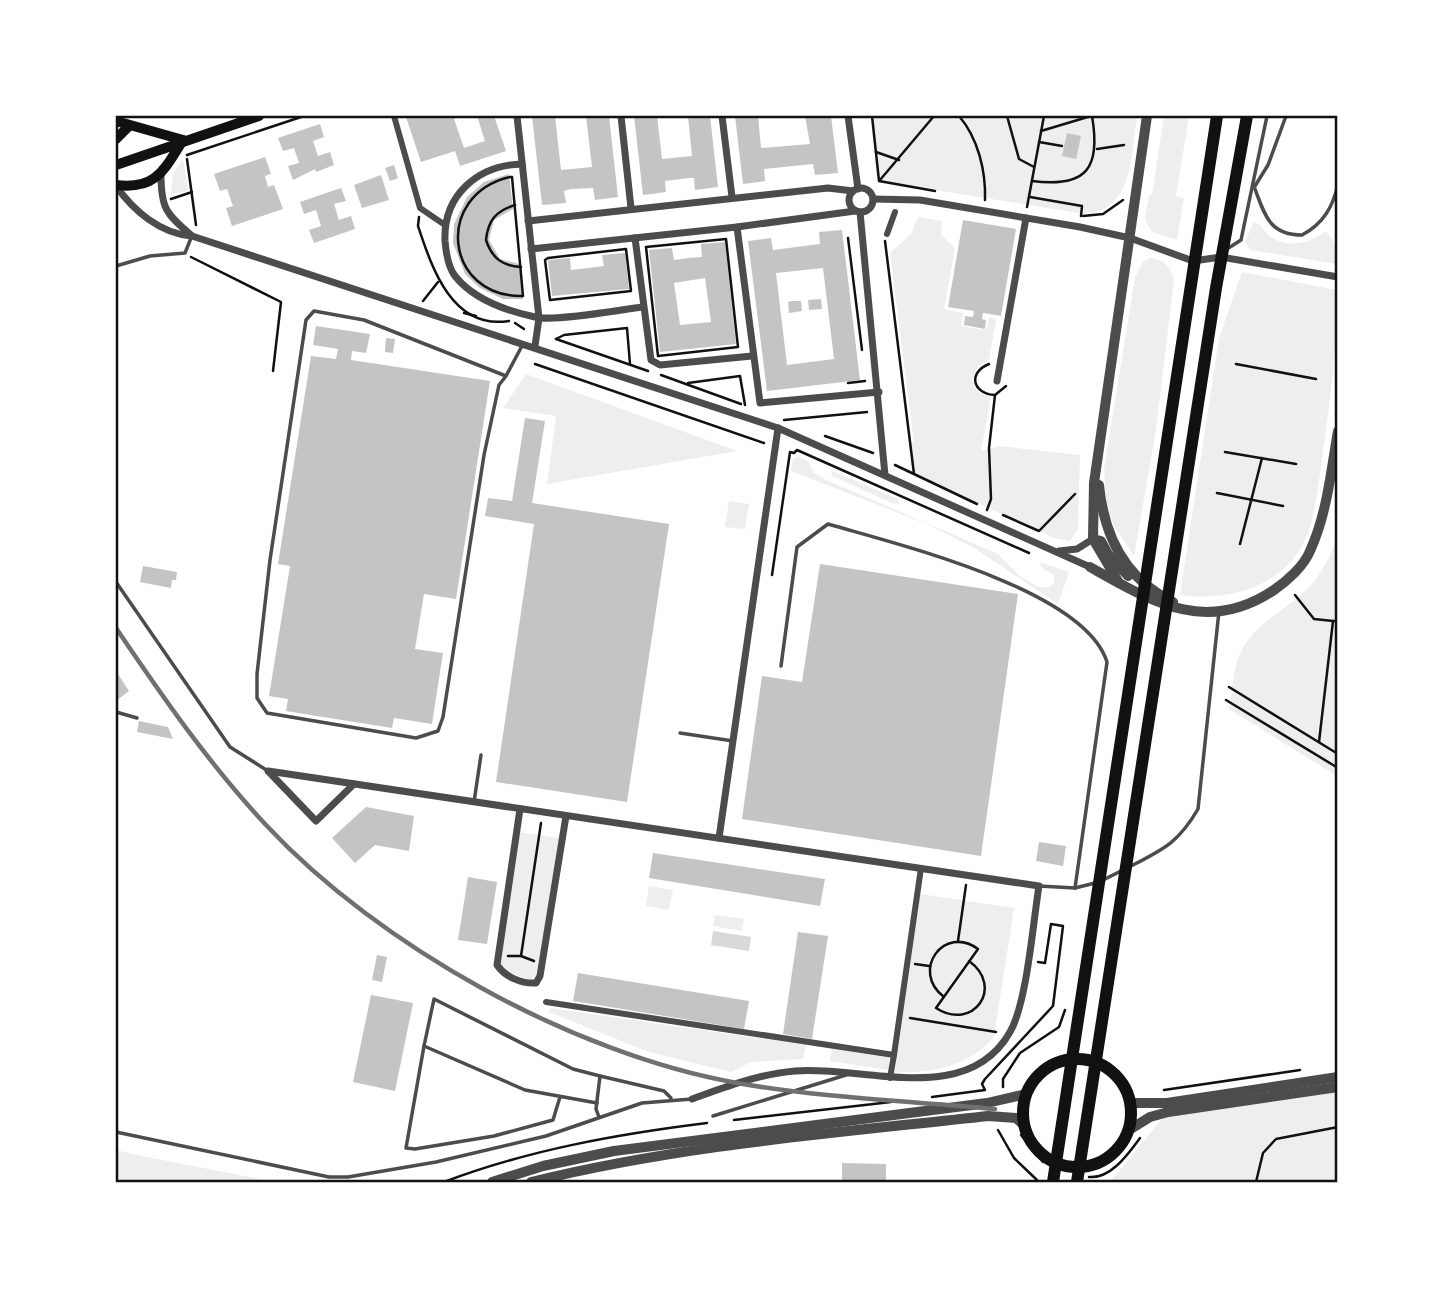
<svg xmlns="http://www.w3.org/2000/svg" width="1453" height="1298" font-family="Overpass,sans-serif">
	<rect width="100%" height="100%" fill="#fff"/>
	<g fill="#eee">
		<path d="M873,116H1137C1131,153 1134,210 1085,214L879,181Z"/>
		<polygon points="1164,116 1189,116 1176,196 1184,198 1177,240 1152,232 1145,219 1149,195 1152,195"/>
		<polygon points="183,159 188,191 171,195 173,174"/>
		<polygon points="918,217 942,221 941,235 955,248 944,309 963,313 961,326 986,330 989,317 996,319 989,361 979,365 972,379 979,393 991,397 981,451 999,446 1080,455 1078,529 1070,541 1054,538 914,474 910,442 914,442 890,253 911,234"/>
		<path d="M1254,222C1261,224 1264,232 1271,237C1288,249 1311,243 1326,231L1337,246V264L1250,250L1245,241Z"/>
		<path d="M1150,258C1164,259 1171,267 1174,280L1156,430L1134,556L1114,526L1107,508L1104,469L1135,277L1143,262Z"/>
		<path d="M1242,272L1337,290C1337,341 1332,387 1325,438C1320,469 1318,503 1308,533C1288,586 1230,602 1180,595L1219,338Z"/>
		<polygon points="526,374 737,451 547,484 556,416 503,408"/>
		<polygon points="799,457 808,461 814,473 826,480 998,554 1021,577 1039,587 1049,587 1054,583 1054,575 1043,569 1039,562 1069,572 1058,604 976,549 927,524 791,471 793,459"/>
		<polygon points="832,471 898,499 899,503 894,504 832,476"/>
		<polygon points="729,501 749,504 745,529 725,527"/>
		<path d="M1337,537V776L1229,709C1233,692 1232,672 1239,656C1252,626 1277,615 1300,596C1318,581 1330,559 1337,537Z"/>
		<polygon points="519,832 559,838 537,975 530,980 505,971 500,963"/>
		<polygon points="649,886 673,890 669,910 646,906"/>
		<path d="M920,894L1014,908L994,1037C969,1066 931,1074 895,1072Z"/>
		<polygon points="715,915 744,919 742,931 713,926"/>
		<polygon points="550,1008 806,1045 803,1059 751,1062 731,1072 649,1052 549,1012"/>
		<polygon points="832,1049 890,1058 888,1070 830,1061"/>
		<polygon points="1337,1089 1337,1182 1110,1182 1168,1112"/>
		<polygon points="116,1150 137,1155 275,1182 116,1182"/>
	</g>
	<polygon fill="#d9d9d9" points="713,931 751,937 749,951 711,945"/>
	<g fill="#c4c4c4" fill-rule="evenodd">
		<polygon points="412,116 462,116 454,119 464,148 485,141 477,116 494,116 506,151 460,166 455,151 421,162 406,117"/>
		<polygon points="532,116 555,116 561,170 592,167 586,116 609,116 618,197 595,200 593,188 571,189 564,191 566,203 542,205"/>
		<polygon points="634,116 657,116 662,159 692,156 688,116 710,116 718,187 695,190 694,178 689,178 665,181 666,192 643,195"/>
		<polygon points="735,116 758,116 761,148 810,144 805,116 831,116 838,173 815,175 813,164 764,169 765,181 743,184"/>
		<polygon points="320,124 324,137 313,141 318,156 330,152 334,165 316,172 315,169 293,180 288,166 299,163 294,148 283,151 278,138"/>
		<polygon points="1067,133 1081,136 1076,159 1062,156"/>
		<polygon points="265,157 271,174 265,176 268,187 274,185 283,209 232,226 226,208 233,206 227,189 220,191 214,174"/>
		<polygon points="394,165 398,178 390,181 385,168"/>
		<polygon points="509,174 513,209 494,220 489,240 500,259 519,264 523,299 503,299 480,288 465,274 453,243 454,224 467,197 484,182"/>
		<polygon points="381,175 389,200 362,208 354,185"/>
		<polygon points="341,188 346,201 334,204 339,220 351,216 355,229 314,243 309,230 321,226 316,210 304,214 300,202"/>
		<polygon points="963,220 1016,229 1001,316 983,313 982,319 986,320 985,329 964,325 965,316 973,317 974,311 948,307"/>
		<path d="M842,230L860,380L767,391L748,241L771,238L773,250L820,244L819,232ZM823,268L834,359L787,365L776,273Z"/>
		<path d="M725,242L736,344L660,352L649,250L672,248L674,260L688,258L702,257L701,244ZM705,278L711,322L680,325L674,283Z"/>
		<polygon points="625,253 629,289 552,296 548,260 570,258 571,270 588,268 604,266 602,255"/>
		<polygon points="821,299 822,309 809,310 808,300"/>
		<polygon points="792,301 801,301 802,311 789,313 788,302"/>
		<polygon points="316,326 370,334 366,353 352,351 351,360 490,381 456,599 424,594 415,649 443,653 432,724 394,718 392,728 286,711 288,699 269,696 290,566 278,564 311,356 336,359 338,349 313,345"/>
		<polygon points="386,338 395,339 393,353 385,352"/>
		<polygon points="525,418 545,421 532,503 669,524 627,802 496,782 534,524 485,516 488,498 512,501"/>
		<polygon points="820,564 1018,594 981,856 742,819 762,676 802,682"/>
		<polygon points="143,566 177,572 176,580 172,580 171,588 140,582"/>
		<polygon points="116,671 129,691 116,701"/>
		<polygon points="139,721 168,727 173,739 137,732"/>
		<polygon points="366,807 414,816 409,851 375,845 355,863 332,838"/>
		<polygon points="1039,842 1066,846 1063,866 1036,861"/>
		<polygon points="653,853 825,879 820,906 649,878"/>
		<polygon points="468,877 497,882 487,944 458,940"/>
		<polygon points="798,932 828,936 812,1039 783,1034"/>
		<polygon points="377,955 387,957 382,982 372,980"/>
		<polygon points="578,973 749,1001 744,1029 573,1001"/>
		<polygon points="371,995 413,1003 395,1091 353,1082"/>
		<polygon points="842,1163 886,1164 886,1182 842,1182"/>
	</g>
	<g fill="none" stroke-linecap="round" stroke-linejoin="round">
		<g stroke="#111" stroke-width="2.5">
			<polyline points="872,116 879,181 935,191"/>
			<path d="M959,116C978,138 986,171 985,200"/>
			<polyline points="1007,116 1019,159 1034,167"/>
			<polyline points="1041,131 1091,116"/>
			<polyline points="1039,142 1062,146"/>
			<polyline points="1097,149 1124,145"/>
			<polyline points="876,152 899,160"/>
			<polyline points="187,155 304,116"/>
			<polyline points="187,159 196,225"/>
			<path d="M510,177H512L523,296C445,298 433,195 510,177Z"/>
			<polyline points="880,180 934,116"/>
			<path d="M1032,181C1087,188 1101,168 1092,116"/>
			<polyline points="1030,197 1082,206 1081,216"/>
			<polyline points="171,199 192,192"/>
			<path d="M515,205C496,211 488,220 486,240C492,258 502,266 521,267"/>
			<polyline points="1027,207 1044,116"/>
			<polyline points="1083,216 1103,214 1123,200"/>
			<path d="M419,217L418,226C432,268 452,330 509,321"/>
			<polyline points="848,238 862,350"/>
			<polygon points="726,239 738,347 658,356 646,247"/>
			<polyline points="885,241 914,474"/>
			<polygon points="626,249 631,291 550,300 545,260 548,258"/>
			<polyline points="191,257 281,302 273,371"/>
			<polyline points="423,301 438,282"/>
			<polyline points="464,313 476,316"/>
			<polyline points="515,323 524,329"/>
			<polyline points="556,339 648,371"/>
			<polyline points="556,339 564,335 627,328 630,364"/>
			<polyline points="535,364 764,443"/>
			<path d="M989,364C967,373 973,394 995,395L1006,386"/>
			<polyline points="1236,364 1316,379"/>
			<polyline points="661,375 741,404"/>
			<polyline points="688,383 740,376 745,405"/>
			<polyline points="848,383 865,381"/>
			<polyline points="784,420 867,412"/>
			<polyline points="825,436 873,453"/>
			<polyline points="1225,452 1296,464"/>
			<polyline points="895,465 977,504"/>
			<polyline points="1217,493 1283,506"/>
			<polyline points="987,510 991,499 989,448 995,395"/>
			<polyline points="1003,515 1039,531 1075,494"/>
			<polyline points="1240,544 1262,458"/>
			<polyline points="772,575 790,452 794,453 797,450 1029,553"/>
			<polyline points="1295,595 1314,619 1333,621"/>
			<polyline points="1229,687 1338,754"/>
			<polyline points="1226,700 1338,768"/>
			<polyline points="1319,742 1333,621 1338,621"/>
			<polyline points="958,941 966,885"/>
			<polyline points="508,956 521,956 541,823"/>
			<polyline points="521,956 534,961"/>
			<polyline points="915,964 929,966"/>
			<path d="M944,997C910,971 944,924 978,949L936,1008C973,1032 1005,987 969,961"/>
			<polyline points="910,1018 996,1032"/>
			<polyline points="1003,1087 1003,1079 1020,1053 1059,1027 1065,1010"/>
			<polyline points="1164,1090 1300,1070"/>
			<polyline points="932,1097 985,1090 982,1084 985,1079 1053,1006 1063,926 1051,924 1045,963 1038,962"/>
			<polyline points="734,1120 891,1102"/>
			<polyline points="998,1130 1014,1158 1037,1180"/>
			<polyline points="1021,1135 1043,1162"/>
			<path d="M1089,1177C1111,1179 1128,1154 1140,1138"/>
			<path d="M444,1182C528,1150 618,1134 707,1123"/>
			<polyline points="1256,1182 1263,1153 1276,1139 1338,1127"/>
		</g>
		<g stroke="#4c4c4c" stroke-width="3.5">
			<polyline points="1255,186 1268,165 1286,116"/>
			<path d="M1255,189C1265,216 1270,235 1302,235C1323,224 1333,207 1338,184"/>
			<polyline points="1227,249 1241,240 1267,116"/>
			<polyline points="116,266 150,256 185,253 191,238"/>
			<polyline points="506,376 499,385 484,455 443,717 438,731 416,738 267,713 257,698 257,674 270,560 306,320 314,311 364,320 506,376 523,344"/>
			<polyline points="116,582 230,747 268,771"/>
			<path d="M781,666L797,547L828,524C896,544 1084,589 1107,662L1075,888"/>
			<polyline points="116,712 137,718"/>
			<polyline points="680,733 733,741"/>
			<polyline points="474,802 481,755"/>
			<path d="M1131,866C1164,849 1179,842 1198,809L1219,611"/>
			<polyline points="1103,880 1121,871"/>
			<polyline points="1039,886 1075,888 1095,883"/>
			<polyline points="424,1046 434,999 573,1069 600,1076"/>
			<polyline points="560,1097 553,1120 494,1136 415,1149 406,1148 424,1046 525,1090 597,1103"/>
			<polyline points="713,1116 846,1075"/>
			<polyline points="599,1117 596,1109 600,1076 664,1091 671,1098"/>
			<polyline points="116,1132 329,1177 348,1177 436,1162 546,1136 642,1103 692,1099"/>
		</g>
		<g stroke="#4c4c4c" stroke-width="6">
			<polyline points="394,116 420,208 445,225"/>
			<polyline points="887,234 895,212"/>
			<polyline points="546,1002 894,1055 921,868"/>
			<polyline points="890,1078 894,1055"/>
		</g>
		<g stroke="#4c4c4c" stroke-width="7">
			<polyline points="517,116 539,318 535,346"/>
			<polyline points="621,116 631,208"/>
			<polyline points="722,116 732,197"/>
			<polyline points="848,116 858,189"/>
			<path d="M522,164C478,165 443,195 445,241C446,253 448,267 455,276C474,300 507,311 535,317C554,322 619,310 642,307"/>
			<path d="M161,175C161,208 166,214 191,235"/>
			<path d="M116,186C133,210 160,234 192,236L778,428L1090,567"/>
			<circle cx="861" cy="200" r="12"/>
			<polyline points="873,199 920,200 1080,227 1130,238 1193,261 1221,257 1338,277"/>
			<polyline points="860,212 885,475"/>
			<polyline points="528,221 828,188 853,191"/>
			<polyline points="737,227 760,403 879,392"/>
			<polyline points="635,238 651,360 660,365 752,356"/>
			<polyline points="531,249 737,227 855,211"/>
			<polyline points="997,381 1026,218"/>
			<polyline points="1059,551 1077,549 1093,539"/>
			<path d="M268,771L1039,886C1033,922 1027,1003 1010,1032C967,1108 863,1065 795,1071C759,1074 726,1087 692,1099"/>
			<polyline points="269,772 316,821 354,784"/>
			<path d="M520,809L497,965C505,977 522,984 536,983L540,976L566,816"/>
			<polyline points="719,838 778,428"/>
		</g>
		<g stroke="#4c4c4c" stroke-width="10">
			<path d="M1099,485C1104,536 1125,579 1173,602"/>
			<polyline points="1093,539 1101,541 1108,554 1128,576"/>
			<path d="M1090,567C1151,601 1206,636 1274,590C1287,581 1304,566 1310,551C1327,514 1331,471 1338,431"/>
			<polyline points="1119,583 1093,539 1094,483 1147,116"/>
			<polyline points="1131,1103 1167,1103 1338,1077"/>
			<polyline points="1129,1130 1150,1117 1168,1112 1338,1087"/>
			<polyline points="492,1182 543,1166 614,1151 987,1103 1026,1094"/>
			<path d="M531,1182C680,1145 836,1133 988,1116L1016,1118L1024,1125"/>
		</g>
		<g stroke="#111" stroke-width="10">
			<polyline points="116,121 183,140"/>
			<polyline points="116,139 129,126"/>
			<polyline points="116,165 259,116"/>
			<path d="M116,185C156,190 164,170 183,140"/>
		</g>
		<g stroke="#111" stroke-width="12">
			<circle cx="1077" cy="1113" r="54"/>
			<polyline points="1053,1182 1217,116"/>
			<polyline points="1077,1182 1216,288 1247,116"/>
		</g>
		<path stroke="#707070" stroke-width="4.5" d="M116,628C162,696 209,764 266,825C379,946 573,1054 737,1083C822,1098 910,1101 995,1109"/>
	</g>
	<rect width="1453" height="1298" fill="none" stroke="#ffffff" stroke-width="234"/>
	<rect x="117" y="117" width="1219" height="1064" fill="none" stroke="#111" stroke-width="2.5"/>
</svg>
